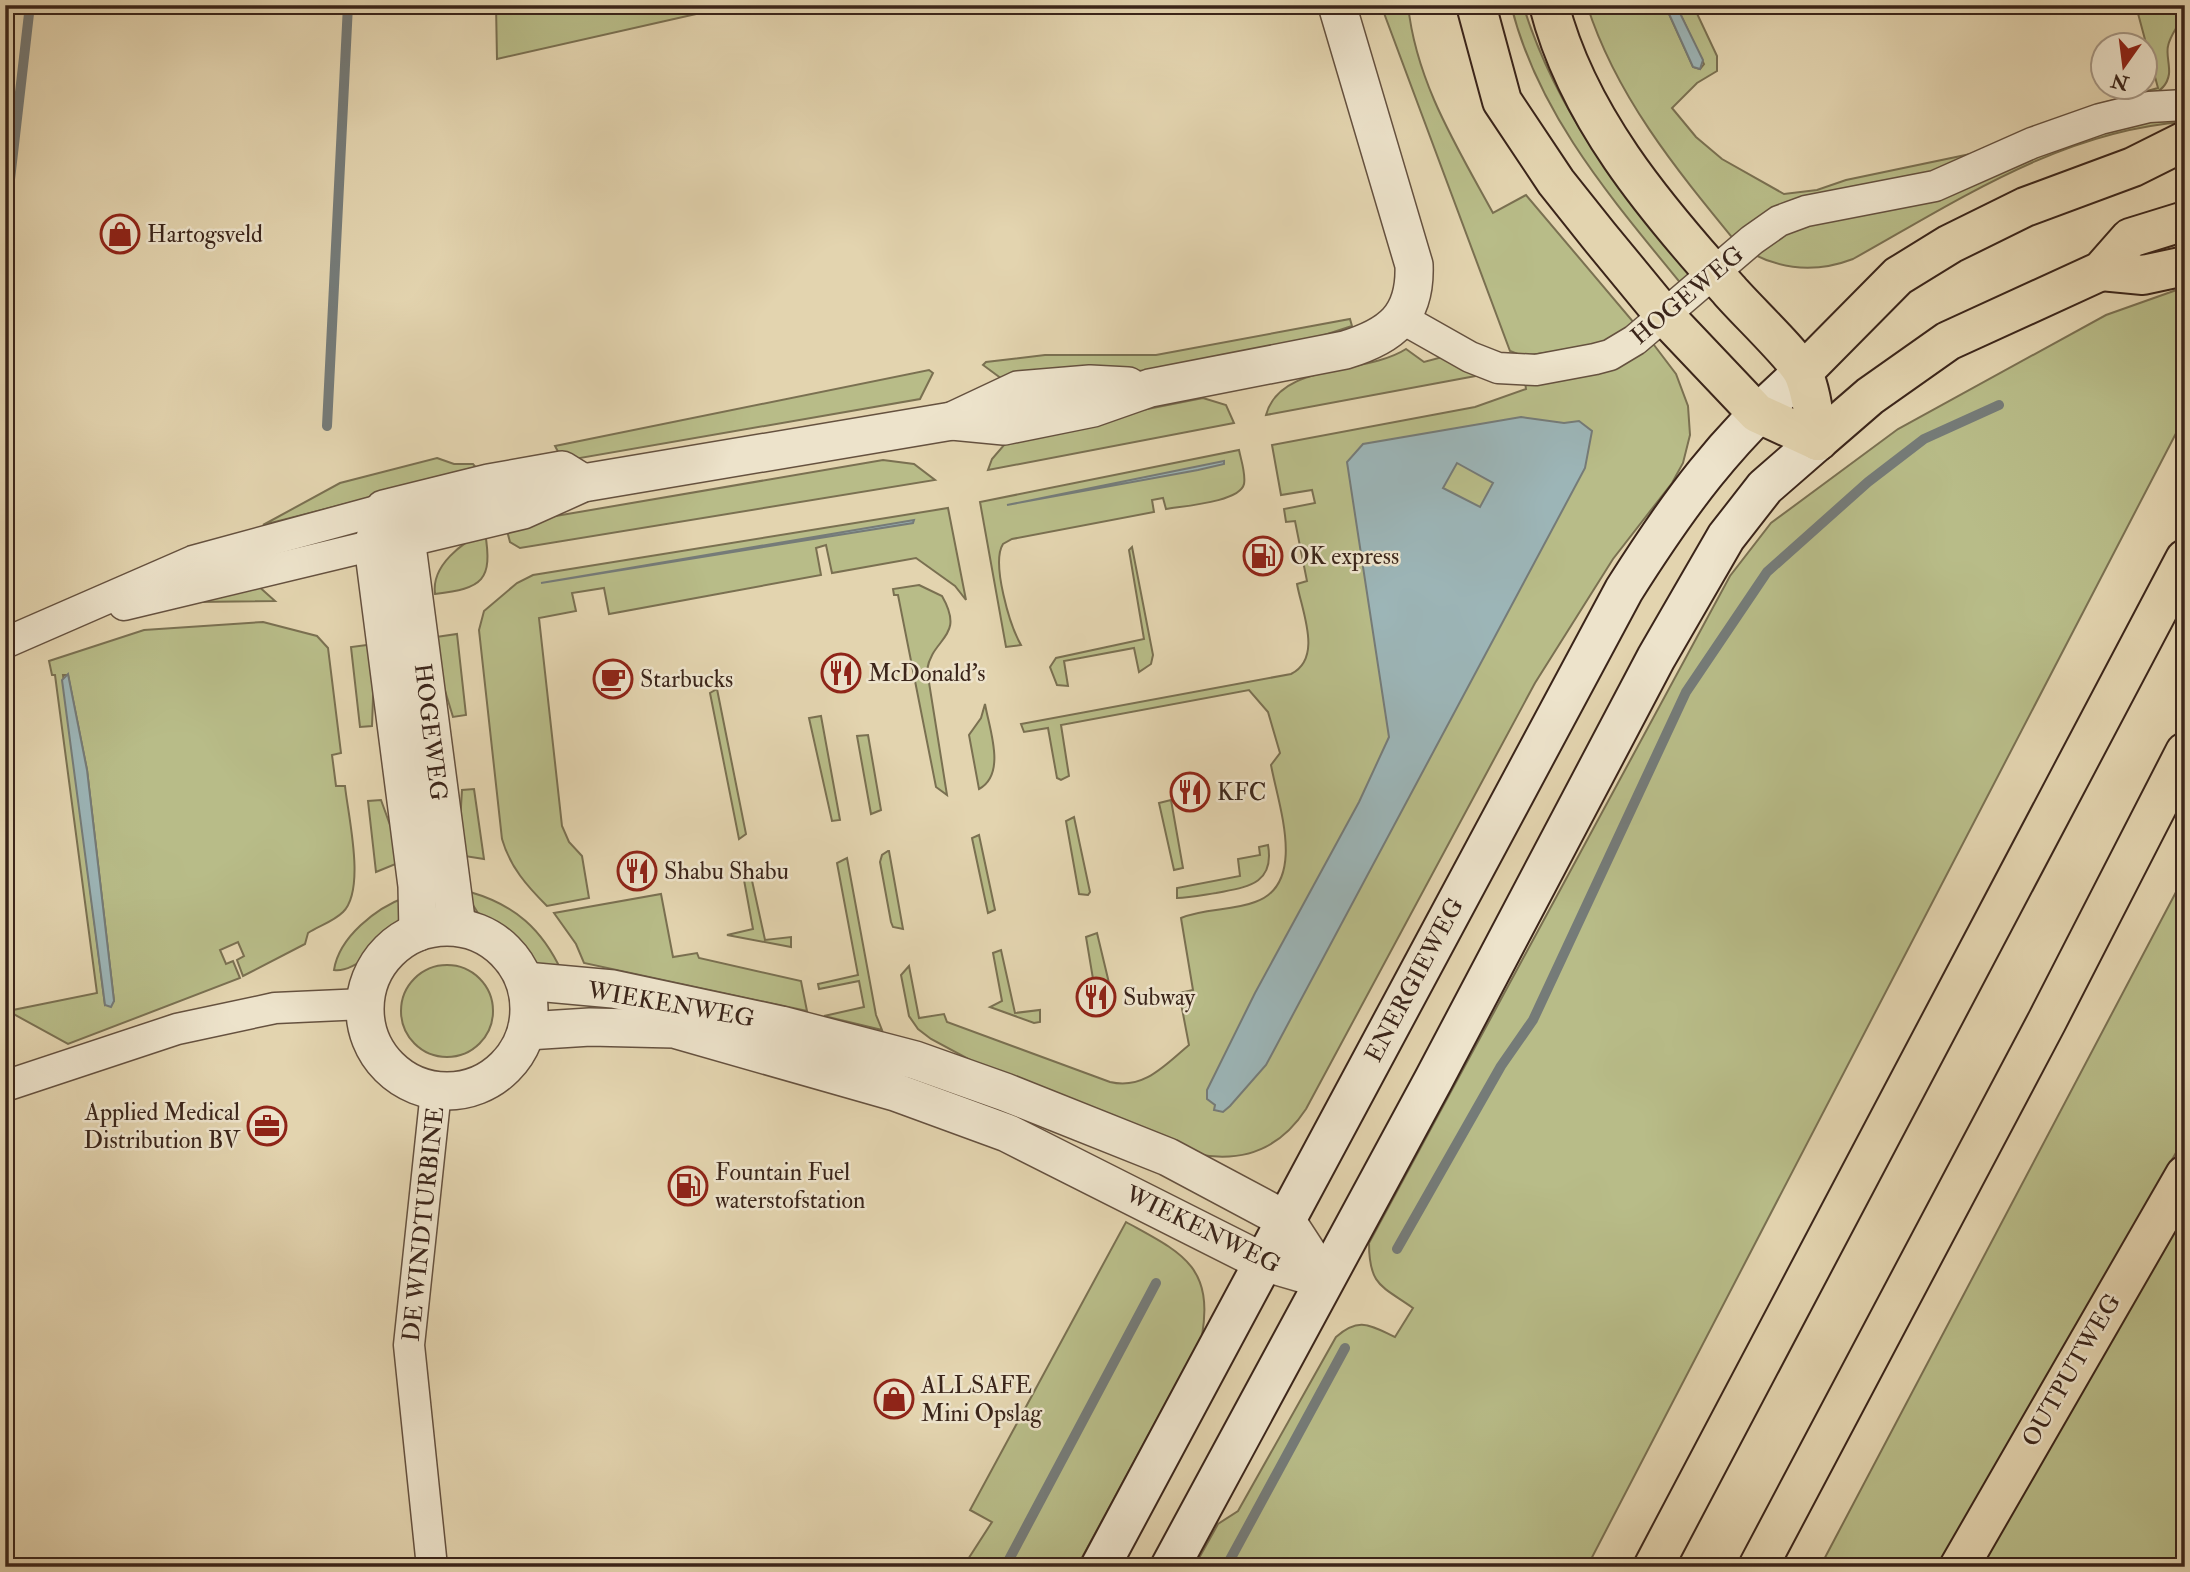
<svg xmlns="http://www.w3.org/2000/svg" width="2190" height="1572" font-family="'IM FELL Double Pica',serif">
	<rect width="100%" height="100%" fill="#e3d4af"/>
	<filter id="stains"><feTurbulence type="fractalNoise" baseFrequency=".00286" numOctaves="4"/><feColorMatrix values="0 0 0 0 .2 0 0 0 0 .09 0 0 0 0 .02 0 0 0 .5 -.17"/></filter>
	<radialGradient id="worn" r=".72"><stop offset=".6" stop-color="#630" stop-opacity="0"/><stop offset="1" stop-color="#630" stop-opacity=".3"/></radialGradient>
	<g fill="#b8bc88" stroke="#7a7051" stroke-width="2" fill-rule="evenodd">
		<polygon points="496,5 736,5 497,59"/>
		<path d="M1381,5H1408C1416,82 1457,147 1493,213L1526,195L1635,324L1604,345L1523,356L1510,351Z"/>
		<path d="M1511,5H1523C1557,114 1620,191 1692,277L1682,285C1613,200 1538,115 1511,5Z"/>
		<path d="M1587,5H1665L1693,67L1700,69L1704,64L1676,5H1693L1717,56V71L1697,83L1672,108L1696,137L1722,159L1784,194L1817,190L1846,180L1980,152L1977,157L1735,241C1676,169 1616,96 1587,5Z"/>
		<path d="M2185,5C2185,20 2171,31 2168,46C2166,54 2170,65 2169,74C2165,102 2125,100 2103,103L2158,88L2136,6Z"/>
		<path d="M2185,116V122C2063,130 1957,201 1853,259C1819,272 1786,271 1753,254L1787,230L2102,129Z"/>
		<path d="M2185,287V416L1587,1567H1194L1218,1524L1238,1511L1336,1337C1359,1317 1369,1325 1395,1337L1413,1308C1382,1286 1369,1286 1369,1243L1730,576L1771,523L1898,429L2106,315Z"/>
		<polygon points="1350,319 1352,326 1303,342 1153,370 1002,379 983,365 986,362 1045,355 1156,355"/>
		<path d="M1651,341L1676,374L1688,406L1690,435L1683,463L1672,483L1613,559L1535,683L1306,1109C1280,1149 1242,1163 1196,1154L1013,1083L931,1039L918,1029L909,1016L901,975L909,966L919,1018L944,1014L947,1022L1110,1082C1144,1090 1165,1065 1189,1045L1179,993L1193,990L1181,918C1204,908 1232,911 1255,902C1308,884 1278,804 1271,765L1280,753L1268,712L1249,690L1061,725L1069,776L1061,780L1057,778L1048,728L1024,732L1021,724L1291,674C1323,658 1302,612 1297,584L1307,581L1295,521L1286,522L1284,509L1315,503L1312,490L1281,495L1272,445L1475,407L1526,389L1525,382Z"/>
		<path d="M1406,349L1424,362L1446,356L1481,375L1266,415C1280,362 1366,375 1406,349Z"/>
		<polygon points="929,370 933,373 920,399 563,461 555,446"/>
		<polygon points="1203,398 1226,405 1234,423 988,470 992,459 1004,445 1031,432"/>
		<path d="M1239,450C1241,460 1246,474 1244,484C1240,502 1183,506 1166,509L1163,498L1152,500L1154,512L1012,539L1003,544C991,563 1010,626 1021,645L1006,647L980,502Z"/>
		<polygon points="437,458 454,464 473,464 478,470 263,525 340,483"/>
		<polygon points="883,460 914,464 935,480 520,548 510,542 506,527 509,524"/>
		<path d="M948,508L966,600L955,586L916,558L832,573L826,545L816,548L821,575L609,614L604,588L572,593L576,611L539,618L562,826L569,842L582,856L589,898L547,906C527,886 510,867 502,839L479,630L484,611L517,583L533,575Z"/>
		<path d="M485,532C493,581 483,588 435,594C431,565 463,542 485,532Z"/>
		<polygon points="1132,547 1153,655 1151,664 1139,672 1134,648 1064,661 1068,686 1057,685 1050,667 1056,658 1144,639 1129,550"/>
		<polygon points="256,584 275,601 196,602"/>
		<path d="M919,585L942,596C966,638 932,637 927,670L947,795L936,787L898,595H894L893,589Z"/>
		<path d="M263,622L317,636L328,648L341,753L332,755L336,786H345C348,816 366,889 343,912C333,922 318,926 308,933L305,944L243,976L237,960L244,956L238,942L220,950L226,964L233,961L240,978L68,1044L8,1011L97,993L55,675H52L49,661L144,630ZM63,675H68L87,770L114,1001L105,1005Z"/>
		<polygon points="457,634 466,715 453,717 429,638"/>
		<polygon points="375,644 372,726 360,727 351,647"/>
		<polygon points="717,689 746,834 739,839 710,693"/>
		<path d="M985,704C989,728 1007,774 979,789L969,735L981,718Z"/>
		<polygon points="821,716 840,820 832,821 809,718"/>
		<polygon points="868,735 881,810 871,814 857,736"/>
		<polygon points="474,789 484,859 458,855 462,790"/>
		<polygon points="381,800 403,861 376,872 368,801"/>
		<polygon points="1171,800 1183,868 1174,870 1159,803"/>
		<polygon points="1074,817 1090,892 1088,895 1079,894 1066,821"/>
		<polygon points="979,835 995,910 988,913 972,838"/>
		<path d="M1268,845C1275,885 1246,887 1216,893C1203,895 1189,898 1177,898V888L1240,876L1238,859L1260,855L1259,847Z"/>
		<polygon points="888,851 889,851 903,929 893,927 891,922 880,862 882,855"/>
		<polygon points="847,858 876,1015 882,1030 824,1016 864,1007 859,981 819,989 818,984 858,975 837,863"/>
		<polygon points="2185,875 2185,1137 1938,1567 1820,1567"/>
		<polygon points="751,876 765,940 791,937 791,947 727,935 753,929 744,880"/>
		<path d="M470,892C515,905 542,929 562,972L543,969L532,962L478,913L471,902Z"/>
		<polygon points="661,894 673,957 697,953 699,958 801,981 807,1011 584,963 576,944 554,913"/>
		<path d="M406,897C404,906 402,917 397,925C386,942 355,973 334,970C339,937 376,908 406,897Z"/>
		<polygon points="1097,933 1109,983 1094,985 1086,937"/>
		<polygon points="1001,950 1015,1013 1040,1010 1040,1022 1034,1023 990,1007 1002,1001 993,953"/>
		<circle cx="447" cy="1011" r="46"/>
		<polygon points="2185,1212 2185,1567 1980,1567"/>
		<path d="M1126,1222C1180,1252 1214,1265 1202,1336L1077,1567H963L992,1522L970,1510Z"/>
	</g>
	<g fill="#9cb5b7" stroke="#757b78" stroke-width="2" fill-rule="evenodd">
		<polygon points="1665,5 1676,5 1703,60 1700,69 1693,67"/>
		<path d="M1521,417L1564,423L1579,421L1592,431L1585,468L1266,1065L1230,1106L1223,1112L1214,1110L1215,1105L1207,1099V1090L1255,993L1359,802L1389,737L1347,462L1363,444ZM1457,463L1493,483L1480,507L1443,488Z"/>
		<polygon points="1224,461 1224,464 1198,470 1007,505"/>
		<polygon points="914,520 913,523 541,583"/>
		<polygon points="68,674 87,770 114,1001 111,1007 105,1005 62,680"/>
	</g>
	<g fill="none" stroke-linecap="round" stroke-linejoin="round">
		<g stroke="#757b78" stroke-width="10">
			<polyline points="5,223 30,5"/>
			<polyline points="327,426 348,5"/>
			<polyline points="1397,1249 1501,1066 1533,1020 1686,692 1767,572 1868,482 1924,439 1999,405"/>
			<polyline points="1005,1567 1156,1283"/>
			<polyline points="1226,1567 1345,1348"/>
		</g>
		<defs>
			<g id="minor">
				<polyline points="1401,318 1470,357 1498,368 1536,370 1595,359 1610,355 1635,340 1752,240 1779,221 1806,211 1935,186 2032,143 2100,119 2149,107 2185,105"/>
				<polyline points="124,605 395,540"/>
				<polyline points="5,643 193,561 384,509"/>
				<polyline points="5,1086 177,1029 275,1008 364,1004"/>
				<polyline points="432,1567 409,1345 436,1091"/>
			</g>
			<g id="tertiary">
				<path d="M952,421L1004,426L1093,408L1150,388L1345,350C1391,336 1416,317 1414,265L1337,5"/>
				<polyline points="390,517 406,538 457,927"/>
				<polyline points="406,538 523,510 583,483 952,421 1018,390 1090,384 1128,386"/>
				<circle cx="447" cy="1009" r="82"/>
				<polyline points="418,932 417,886 373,545 384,509 489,483 562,470 583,483"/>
				<polyline points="525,981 613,989 781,1025 915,1060 1005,1092 1168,1157 1286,1220 1325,1280"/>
				<polyline points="527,1031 590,1027 674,1029 895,1092 1007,1133 1263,1262 1325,1280"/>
			</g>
			<g id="secondary">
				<path d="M1100,1567L1624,590C1679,503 1725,440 1803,372"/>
				<polyline points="1170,1567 1434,1079 1656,658 1726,537 1765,487 1818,441"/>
			</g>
			<g id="primary">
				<polyline points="2101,271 2143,275 2185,266"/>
				<polyline points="1803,372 1898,276 1950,244 2025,207 2133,167 2185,141"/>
				<polyline points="1818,441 1870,396 1948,341 2101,271 2130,238 2185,221"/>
				<polyline points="1959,1567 2185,1175"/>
			</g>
			<g id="motorway">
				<polyline points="1476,5 1502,101 1556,182 1599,236 1664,315 1757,413 1818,441"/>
				<path d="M1549,5C1577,115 1654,207 1729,290C1744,308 1795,356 1803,373C1812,393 1814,420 1818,441"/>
				<polyline points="1653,1567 2185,559"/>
				<polyline points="1758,1567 2047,1021 2185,752"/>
			</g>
		</defs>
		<use href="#minor" stroke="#65513f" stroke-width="33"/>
		<use href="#tertiary" stroke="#65513f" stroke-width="40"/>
		<use href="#secondary" stroke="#3b251a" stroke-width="42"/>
		<use href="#primary" stroke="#3b251a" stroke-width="42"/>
		<use href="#motorway" stroke="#3b251a" stroke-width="42"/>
		<use href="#minor" stroke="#ede3cb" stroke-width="30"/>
		<use href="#tertiary" stroke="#ede3cb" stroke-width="37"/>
		<use href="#secondary" stroke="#ede3cb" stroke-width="38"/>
		<use href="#primary" stroke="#e3d4af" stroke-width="38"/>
		<use href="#motorway" stroke="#e3d4af" stroke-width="38"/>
	</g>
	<defs>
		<symbol id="shop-ring" viewBox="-11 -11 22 22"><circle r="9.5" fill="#ede3cb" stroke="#8f2418" stroke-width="1.5"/><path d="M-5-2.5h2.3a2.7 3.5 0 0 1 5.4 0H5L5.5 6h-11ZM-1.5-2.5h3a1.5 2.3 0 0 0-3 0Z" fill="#8f2418"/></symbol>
		<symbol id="fuel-ring" viewBox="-11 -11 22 22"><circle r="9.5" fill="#ede3cb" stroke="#8f2418" stroke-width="1.5"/><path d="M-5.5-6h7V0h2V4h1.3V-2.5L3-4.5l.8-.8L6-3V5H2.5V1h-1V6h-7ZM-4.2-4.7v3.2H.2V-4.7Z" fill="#8f2418"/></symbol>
		<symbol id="restaurant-ring" viewBox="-11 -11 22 22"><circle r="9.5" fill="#ede3cb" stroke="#8f2418" stroke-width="1.5"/><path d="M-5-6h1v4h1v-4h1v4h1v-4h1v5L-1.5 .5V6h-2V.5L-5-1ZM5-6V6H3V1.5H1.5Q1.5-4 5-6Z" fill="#8f2418"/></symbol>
		<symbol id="cafe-ring" viewBox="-11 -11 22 22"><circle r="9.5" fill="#ede3cb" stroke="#8f2418" stroke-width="1.5"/><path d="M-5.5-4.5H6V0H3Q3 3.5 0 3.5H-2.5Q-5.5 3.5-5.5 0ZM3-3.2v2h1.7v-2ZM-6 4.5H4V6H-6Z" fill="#8f2418"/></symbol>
		<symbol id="office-ring" viewBox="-11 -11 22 22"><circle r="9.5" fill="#ede3cb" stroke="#8f2418" stroke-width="1.5"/><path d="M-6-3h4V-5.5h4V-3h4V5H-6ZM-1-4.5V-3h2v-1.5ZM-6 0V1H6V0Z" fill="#8f2418"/></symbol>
	</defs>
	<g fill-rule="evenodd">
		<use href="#shop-ring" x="98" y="212" width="44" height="44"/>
		<use href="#fuel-ring" x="1241" y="534" width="44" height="44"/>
		<use href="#restaurant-ring" x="819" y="651" width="44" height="44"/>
		<use href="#cafe-ring" x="591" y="657" width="44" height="44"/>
		<use href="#restaurant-ring" x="1168" y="770" width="44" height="44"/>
		<use href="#restaurant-ring" x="615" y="849" width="44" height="44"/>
		<use href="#restaurant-ring" x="1074" y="975" width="44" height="44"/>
		<use href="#office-ring" x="245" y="1104" width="44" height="44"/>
		<use href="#fuel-ring" x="666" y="1164" width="44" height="44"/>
		<use href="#shop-ring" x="872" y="1377" width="44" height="44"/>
	</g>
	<g text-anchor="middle" stroke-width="5" stroke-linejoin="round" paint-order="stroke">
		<g font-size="24" fill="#3b251a" stroke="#ede3cb" text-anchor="start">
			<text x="147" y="242">Hartogsveld</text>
			<text x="1290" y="564">OK express</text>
			<text x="868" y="681">McDonald's</text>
			<text x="640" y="687">Starbucks</text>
			<text x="1217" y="800">KFC</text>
			<text x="664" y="879">Shabu Shabu</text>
			<text x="1123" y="1005">Subway</text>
			<text x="240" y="1120" text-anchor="end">Applied Medical<tspan x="240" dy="28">Distribution BV</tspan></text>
			<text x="715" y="1180">Fountain Fuel<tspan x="715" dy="28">waterstofstation</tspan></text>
			<text x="921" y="1393">ALLSAFE<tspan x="921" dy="28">Mini Opslag</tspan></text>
		</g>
		<g font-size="24" fill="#3b251a" stroke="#ede3cb">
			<text transform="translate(1687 295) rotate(-40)" y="8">HOGEWEG</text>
			<text transform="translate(431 732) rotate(83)" y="8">HOGEWEG</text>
			<text transform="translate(1414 980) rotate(-62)" y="8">ENERGIEWEG</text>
			<text transform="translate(671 1004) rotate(10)" y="8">WIEKENWEG</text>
			<text transform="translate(423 1224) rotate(-84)" y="8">DE WINDTURBINE</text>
			<text transform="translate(1203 1229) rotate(26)" y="8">WIEKENWEG</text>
			<text transform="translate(2071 1370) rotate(-60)" y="8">OUTPUTWEG</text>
		</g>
	</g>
	<rect width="2190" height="1572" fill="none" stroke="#e3d4af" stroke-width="28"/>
	<rect x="7" y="7" width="2176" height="1558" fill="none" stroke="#3b251a" stroke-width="3.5"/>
	<rect x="14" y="14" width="2162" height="1544" fill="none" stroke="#3b251a" stroke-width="2"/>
	<g transform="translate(2124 66) rotate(194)"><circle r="33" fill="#ede3cb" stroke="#a69784" stroke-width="2"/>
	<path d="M0-5L12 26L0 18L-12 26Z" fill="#8f2418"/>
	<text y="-10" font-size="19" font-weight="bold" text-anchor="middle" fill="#3b251a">N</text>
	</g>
	<rect width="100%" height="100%" filter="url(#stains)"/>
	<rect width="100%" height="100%" fill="url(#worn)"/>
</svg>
